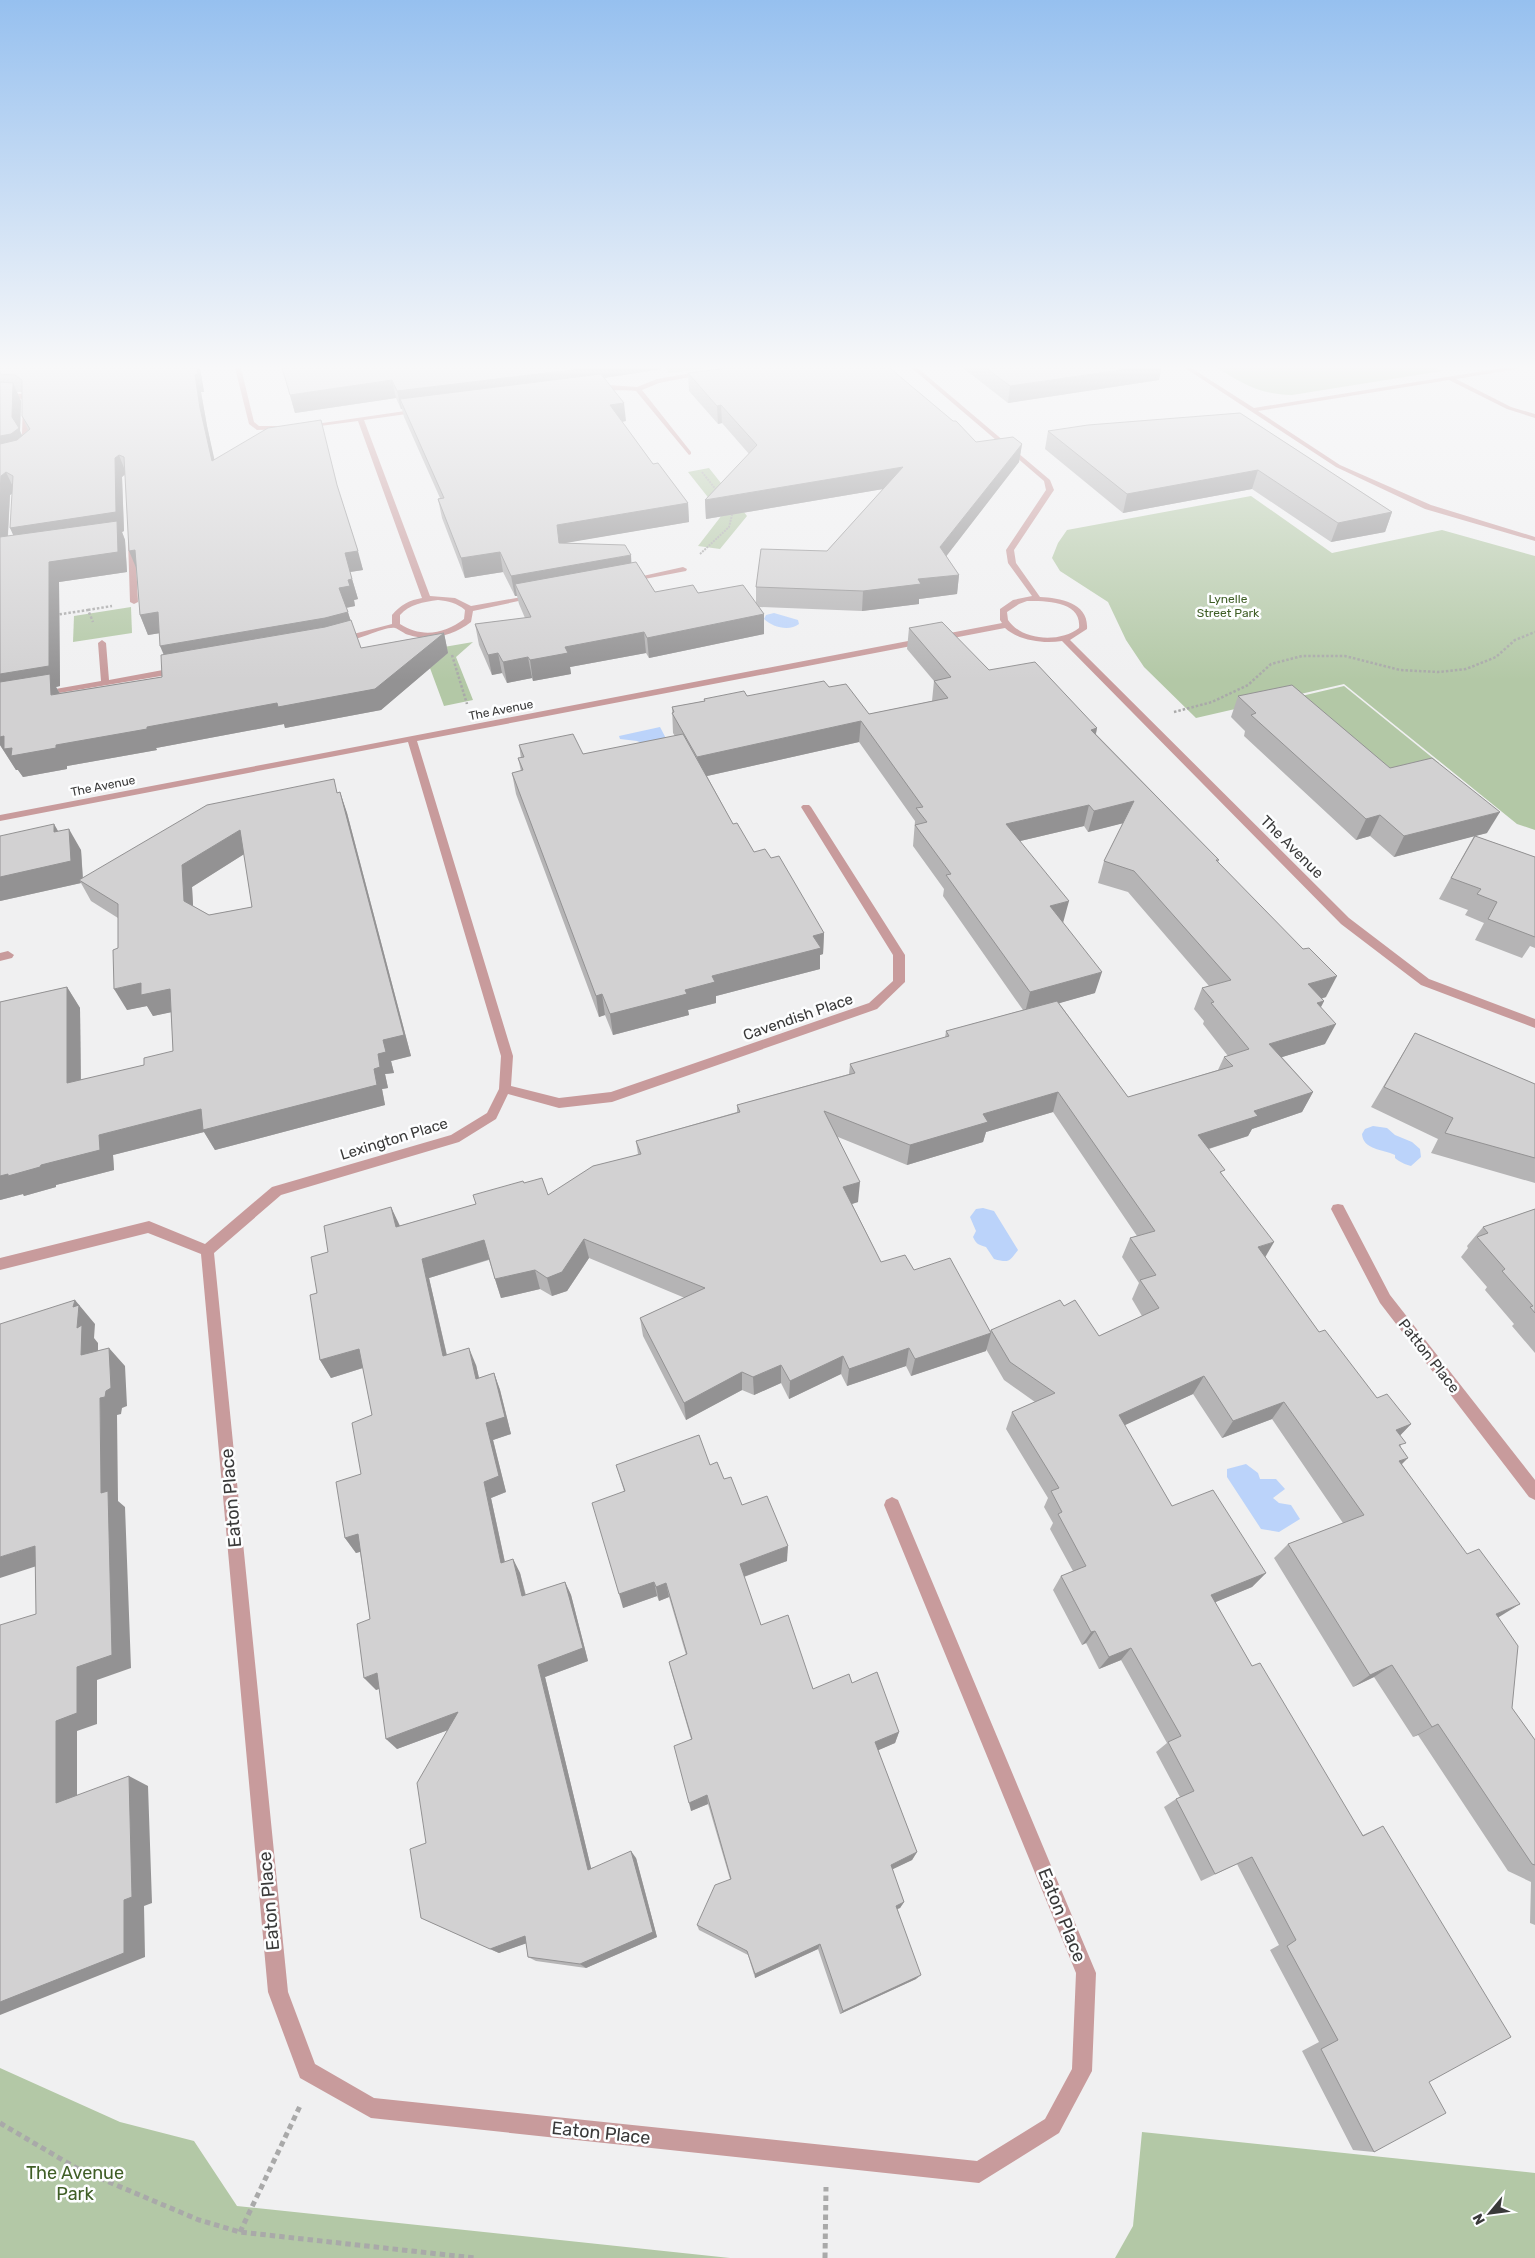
<svg xmlns="http://www.w3.org/2000/svg" width="1535" height="2258" font-family="Rubik,sans-serif">
	<rect width="100%" height="100%" fill="#f0f0f1"/>
	<g fill="#b3c8a6">
		<polygon points="662,364 725,364 709,368 669,373"/>
		<path d="M1211,364H1429L1442,371L1292,395C1255,394 1241,382 1211,364Z"/>
		<polygon points="709,468 747,516 720,549 698,546 722,515 688,472"/>
		<polygon points="1251,496 1332,553 1442,530 1535,556 1535,830 1517,824 1344,684 1196,718 1144,667 1126,640 1108,602 1060,571 1052,558 1058,543 1067,530"/>
		<polygon points="131,607 132,633 73,642 74,616"/>
		<polygon points="473,642 456,657 473,700 444,706 427,660 409,653"/>
		<polygon points="1344,686 1439,763 1389,779 1293,698"/>
		<polygon points="0,2068 120,2122 194,2141 237,2206 730,2258 0,2258"/>
		<polygon points="1142,2132 1535,2173 1535,2258 1115,2258 1133,2226"/>
	</g>
	<g fill="#bbd3fa">
		<path d="M774,613L798,620L799,624C789,632 772,627 764,619L766,615Z"/>
		<polygon points="660,727 671,748 649,746 637,741 620,739 619,736"/>
		<path d="M1373,1126L1387,1128L1395,1135L1412,1142L1420,1149L1421,1157L1411,1166C1404,1164 1400,1162 1395,1158V1155C1383,1149 1363,1150 1362,1134L1365,1129Z"/>
		<path d="M983,1208L994,1211L1018,1250C1009,1262 1009,1263 994,1259L986,1247C979,1245 976,1244 973,1237L976,1231L970,1217L976,1209Z"/>
		<polygon points="1246,1464 1258,1473 1260,1479 1276,1479 1285,1489 1273,1498 1279,1503 1291,1505 1300,1519 1279,1532 1261,1529 1227,1477 1227,1469"/>
	</g>
	<g fill="none" stroke-linecap="round" stroke-linejoin="round">
		<g stroke="#a9a9a9" stroke-width="2" stroke-dasharray="2 1" stroke-linecap="butt">
			<polyline points="702,472 717,491"/>
			<polyline points="700,554 729,527 733,511"/>
		</g>
		<g stroke="#a9a9a9" stroke-width="2.5" stroke-dasharray="2.5 2" stroke-linecap="butt">
			<polyline points="88,610 112,606"/>
			<polyline points="55,615 88,610 93,622"/>
			<polyline points="452,655 467,704"/>
			<polyline points="1174,712 1212,702 1248,685 1271,664 1302,656 1345,656 1400,670 1438,672 1466,669 1496,657 1515,640 1535,632"/>
		</g>
		<g stroke="#a9a9a9" stroke-width="5" stroke-dasharray="5.5 4" stroke-linecap="butt">
			<polyline points="0,2123 78,2169 199,2220 240,2232 475,2258"/>
			<polyline points="240,2232 301,2104"/>
			<polyline points="825,2258 826,2187"/>
		</g>
		<g fill="#c89b9c" fill-rule="evenodd">
			<polygon points="234,364 240,364 254,422 259,426 283,426 286,428 285,429 257,430 249,424"/>
			<polygon points="742,364 751,364 723,372 720,370"/>
			<path d="M907,364H913L1050,480L1054,490L1014,550L1016,563L1040,597C1061,598 1089,603 1087,629L1070,640L1349,918L1429,979L1535,1019V1028L1421,985L1341,924L1062,641C1044,644 1019,641 1005,628L417,741L513,1056L511,1086L559,1098L611,1092L869,1003L893,981V955L801,807L803,805H809L811,807L905,955V982L877,1009L612,1102L559,1108L508,1094L496,1119L459,1142L281,1195L214,1253L288,1992L315,2064L374,2098L977,2161L1045,2119L1072,2069L1076,1973L884,1505L886,1500L892,1497L898,1500L1096,1973L1092,2071L1059,2133L979,2183L371,2118L300,2078L268,1992L201,1254L148,1233L0,1270V1258L149,1221L205,1244L272,1187L451,1135L487,1113L499,1089L501,1056L408,742L0,821V815L1002,623L1000,620V609L1013,600L1032,596L1008,563L1006,550L1046,490L1044,481ZM1027,601C1046,601 1082,601 1079,628C1060,643 1022,641 1008,620L1007,612L1019,604Z"/>
			<polygon points="1179,364 1185,364 1254,408 1528,364 1517,369 1456,379 1511,407 1535,414 1535,418 1507,409 1449,380 1258,411 1340,465 1431,505 1535,537 1535,541 1425,509 1336,467"/>
			<path d="M703,371L705,374L659,383L642,390L691,452V454L689,455L636,391C628,390 595,391 592,389L608,385L637,387L657,379Z"/>
			<polygon points="0,393 23,394 29,399 28,435 35,448 31,448 22,435 23,399 0,397"/>
			<path d="M419,409L421,412L364,420L430,596L455,598L471,606L533,595L537,597L473,611L471,622C454,635 430,642 409,635C404,634 399,629 395,628C384,626 352,644 338,642V638L392,624V615C400,605 410,600 422,598L358,421L305,428L302,426ZM438,600C448,601 457,603 465,610L464,619C445,634 421,638 400,624V615C410,604 423,602 438,600Z"/>
			<polygon points="128,540 135,542 138,602 134,604 130,602"/>
			<polygon points="683,567 687,569 686,571 629,582 625,580"/>
			<polygon points="102,640 106,643 109,680 179,667 183,670 179,673 41,696 41,692 44,691 101,681 98,643"/>
			<polygon points="8,951 14,955 12,958 0,961 0,953"/>
			<polygon points="1338,1204 1343,1205 1390,1295 1535,1480 1535,1500 1529,1497 1380,1303 1331,1209 1333,1205"/>
		</g>
	</g>
	<g fill="#b5b4b5" fill-rule="evenodd">
		<path d="M0,364H199L204,392H201L207,426L214,460L338,490L363,570L350,572L358,599L354,600L355,606L346,608L361,648L444,633L448,653L381,710L285,728L284,724L156,748L157,750L67,766V769L23,777L18,770H16L0,745ZM17,392H22V416L28,430L22,435L20,431L21,401ZM125,475L136,568L140,615L148,635L160,633L164,654L162,677L60,693L56,687L60,686L59,582L127,572L125,540L122,532L124,531L122,477ZM12,494L13,535L8,536L10,495Z"/>
		<polygon points="281,364 662,364 662,369 605,378 626,421 622,422 653,464 688,503 689,522 563,543 631,563 655,592 698,593 756,603 756,587 827,551 883,489 706,519 705,500 749,454 722,423 718,424 689,391 688,373 976,442 1022,444 1019,462 946,556 959,575 957,594 919,599 919,604 862,611 759,607 764,614 764,634 649,658 646,653 570,667 571,674 533,681 532,678 507,683 502,673 492,675 479,645 475,624 525,618 519,604 517,596 515,596 503,572 465,578 442,518 438,499 440,498 404,417 402,409 401,409 396,398 295,413"/>
		<polygon points="958,364 1162,364 1159,380 1008,403"/>
		<polygon points="1240,413 1392,512 1385,532 1331,542 1252,489 1123,513 1045,449 1048,431"/>
		<path d="M909,628L989,670L1097,728L1096,734L1219,860L1218,862L1326,997L1321,999L1324,1001L1321,1007L1325,1044L1282,1057L1313,1092L1302,1112L1252,1129L1248,1136L1209,1149L1265,1257L1319,1332L1377,1398L1411,1424L1400,1435L1402,1464L1498,1618L1512,1708L1535,1740V1925L1530,1923L1531,1882L1508,1871L1418,1735L1413,1737L1374,1677L1353,1687L1274,1558L1288,1544L1343,1523L1272,1419L1222,1438L1193,1394L1124,1425L1172,1506L1266,1573L1252,1587L1215,1602L1252,1666L1363,1835L1383,1826L1429,2082L1374,2152L1353,2150L1302,2051L1319,2042L1270,1950L1279,1945L1237,1864L1201,1881L1164,1807L1176,1799L1180,1797L1156,1752L1167,1743L1121,1660L1099,1669L1086,1643L1082,1645L1053,1590L1061,1576L1073,1571L1050,1529L1053,1523L1044,1507L1048,1498L1006,1429L1012,1412L1035,1402L1004,1380L986,1349V1351L911,1376L906,1366L847,1386L841,1374L789,1399L781,1383L754,1395L742,1390L686,1420L643,1336L640,1318L685,1298L589,1258L567,1291L552,1296L540,1289L501,1298L489,1260L429,1278L447,1355L476,1365L479,1378L494,1373L500,1390L511,1434L493,1440L506,1492L491,1498L505,1562L513,1559L520,1573L526,1595L565,1582L571,1595L588,1661L545,1677L591,1868L636,1858L657,1937L586,1968L536,1961L528,1957L526,1943L499,1953L421,1918L426,1843L448,1730L397,1749L379,1689L376,1690L370,1619L360,1552L356,1553L345,1538L361,1474L372,1415L363,1368L331,1378L320,1360L317,1293L328,1252L391,1207L399,1226L476,1204L524,1183L548,1195L638,1154L636,1141L737,1112V1105L849,1074L850,1064L945,1038L946,1031L1023,1010L943,896L944,889L913,846L915,821L859,742L707,776L733,824L754,852L824,933L823,954L820,955V969L716,996V1003L688,1010L689,1015L613,1035L605,1015L599,1017L516,794L512,773L521,771L518,758H521L519,745L583,754L675,736L673,733L672,707L704,701V699L747,696L829,687L869,714L932,701L934,681L907,649ZM1123,823L1104,861L1098,883L1128,892L1209,986L1202,988L1194,1009L1204,1021L1203,1024L1228,1056L1224,1057L1218,1070L1128,1097L1059,1003L1095,993L1063,923L1020,841L1084,826L1088,832ZM1053,1112L1137,1236L1130,1238L1122,1257L1139,1283L1132,1299L1142,1316L1099,1336L1064,1306L991,1330L990,1331L914,1270L881,1262L852,1204L858,1202L838,1137L907,1165L983,1142L986,1132Z"/>
		<polygon points="1238,696 1390,768 1487,833 1475,836 1535,857 1535,948 1530,946 1522,958 1475,940 1484,923 1465,915 1468,910 1439,899 1474,836 1394,857 1370,836 1356,840 1244,736 1245,731 1231,717"/>
		<path d="M340,792L347,813L411,1056L391,1061L394,1073L385,1074L388,1088L382,1089L385,1105L215,1150L204,1132L113,1155L114,1170L56,1185V1187L24,1196L23,1194L0,1200V1002L67,987L80,1008L81,1080L144,1065L173,1051L171,1012L153,1016L147,1006L127,1010L118,948V918L91,901L81,883L0,901L54,824L58,832L81,850L83,878ZM244,854L252,907L209,915L193,906L192,887Z"/>
		<polygon points="1415,1033 1535,1084 1535,1183 1431,1153 1438,1139 1371,1107"/>
		<polygon points="1535,1209 1535,1353 1512,1326 1514,1324 1485,1290 1487,1287 1461,1257 1468,1248 1467,1246 1483,1227"/>
		<polygon points="616,1465 710,1465 724,1479 742,1505 787,1561 744,1577 761,1625 813,1689 852,1683 899,1732 895,1743 878,1750 917,1852 912,1860 892,1869 904,1902 900,1908 897,1909 916,1979 840,2014 818,1949 755,1978 748,1955 699,1930 697,1925 730,1879 708,1804 691,1811 691,1739 672,1674 669,1662 686,1655 669,1597 659,1601 657,1596 623,1608 624,1491"/>
	</g>
	<g fill="#939293">
		<polygon points="196,364 199,364 200,367 204,392 201,392 207,426 219,480 212,461 200,408 195,375"/>
		<polygon points="593,364 662,364 662,369 597,379 400,399 402,409 401,409 397,391"/>
		<polygon points="1162,364 1159,380 1008,403 1010,386"/>
		<polygon points="392,380 396,398 295,413 290,395"/>
		<polygon points="13,383 21,401 20,431 27,447 0,457 0,436 12,417"/>
		<polygon points="624,403 626,421 612,423 610,405"/>
		<polygon points="721,405 722,423 718,424 717,406"/>
		<polygon points="1022,444 1019,462 938,567 940,547"/>
		<polygon points="119,455 126,473 122,477 124,531 122,532 125,540 127,572 59,582 60,686 56,687 60,694 0,698 0,674 19,548 10,528 115,458"/>
		<polygon points="903,467 901,486 706,519 705,500"/>
		<polygon points="1258,470 1252,489 1123,513 1127,494"/>
		<polygon points="6,472 15,491 10,495 7,549 0,551 0,493 1,476"/>
		<polygon points="688,503 689,522 560,544 559,543 557,525"/>
		<polygon points="1392,512 1385,532 1331,542 1338,523"/>
		<polygon points="135,550 137,570 129,551"/>
		<polygon points="358,551 363,570 350,572 345,553"/>
		<polygon points="500,552 503,572 465,578 461,558"/>
		<polygon points="631,555 632,574 515,584 517,596 515,596 511,576"/>
		<polygon points="959,575 957,594 919,599 919,604 862,611 863,591 918,579"/>
		<polygon points="352,579 358,599 354,600 355,606 345,608 339,588 348,580"/>
		<polygon points="158,612 167,632 148,635 140,615"/>
		<polygon points="348,612 354,632 169,667 160,646"/>
		<polygon points="764,614 764,634 649,658 647,638"/>
		<polygon points="644,632 646,653 570,667 571,674 533,681 530,660 565,647"/>
		<polygon points="444,633 448,653 381,710 285,728 284,724 156,748 157,750 67,766 67,769 23,777 18,770 16,770 0,745 0,728 56,745 147,727"/>
		<polygon points="498,653 502,673 492,675 488,655"/>
		<polygon points="528,657 532,678 507,683 503,662"/>
		<polygon points="861,721 859,742 698,778 697,757"/>
		<polygon points="1097,728 1092,749 1091,730"/>
		<polygon points="340,792 347,813 411,1056 391,1061 394,1073 385,1074 388,1088 382,1089 385,1105 215,1150 204,1132 113,1155 114,1170 56,1185 56,1187 24,1196 23,1194 0,1200 0,1176 41,1165 99,1135 201,1109 374,1069 378,1054 383,1040"/>
		<polygon points="1134,801 1128,822 1088,832 1094,811"/>
		<polygon points="1089,805 1084,826 1003,845 1006,824"/>
		<polygon points="1500,812 1487,833 1394,857 1404,836"/>
		<polygon points="1380,815 1370,836 1356,840 1366,819"/>
		<polygon points="54,824 66,845 54,832"/>
		<polygon points="69,829 81,850 83,883 79,880 81,883 0,901 0,877"/>
		<polygon points="240,830 249,851 192,887 194,922 184,901 182,865"/>
		<polygon points="1069,901 1063,923 1045,927 1050,906"/>
		<polygon points="824,933 823,954 820,955 820,969 716,996 716,1003 688,1010 689,1015 613,1035 610,1014 685,990 712,976 813,936"/>
		<polygon points="1102,972 1095,993 1025,1013 1030,992"/>
		<polygon points="1337,976 1326,997 1298,1005 1308,984"/>
		<polygon points="141,983 170,989 182,1010 153,1016 147,1006 127,1010 114,989"/>
		<polygon points="67,987 80,1008 81,1104 67,1083"/>
		<polygon points="602,994 605,1015 599,1017 596,996"/>
		<polygon points="1324,1001 1313,1022 1317,1003"/>
		<polygon points="1336,1024 1325,1044 1259,1064 1269,1044"/>
		<polygon points="1058,1092 1053,1112 986,1132 983,1142 907,1165 910,1145 983,1114"/>
		<polygon points="1313,1092 1302,1112 1252,1129 1248,1136 1189,1155 1198,1135 1254,1111"/>
		<polygon points="860,1182 858,1202 842,1207 843,1187"/>
		<polygon points="391,1207 400,1226 396,1227"/>
		<polygon points="584,1239 589,1258 567,1291 552,1296 547,1278"/>
		<polygon points="484,1240 490,1259 429,1278 451,1374 443,1356 422,1259"/>
		<polygon points="1274,1242 1263,1261 1258,1247"/>
		<polygon points="535,1270 540,1289 501,1298 495,1279"/>
		<polygon points="75,1300 95,1324 94,1338 98,1343 98,1373 81,1355 73,1307"/>
		<polygon points="991,1333 986,1351 911,1376 915,1359"/>
		<polygon points="109,1348 125,1366 127,1406 122,1408 121,1414 117,1415 118,1501 125,1507 131,1668 97,1680 97,1724 77,1731 77,1812 56,1803 56,1721 77,1667 101,1493 100,1398"/>
		<polygon points="469,1348 476,1365 483,1396 476,1379"/>
		<polygon points="909,1348 906,1366 847,1386 849,1369"/>
		<polygon points="359,1349 369,1366 331,1378 320,1360"/>
		<polygon points="843,1356 841,1374 789,1399 790,1381"/>
		<polygon points="781,1365 781,1383 754,1395 753,1377"/>
		<polygon points="742,1372 742,1390 686,1420 684,1403"/>
		<polygon points="494,1373 500,1390 511,1434 493,1440 506,1492 491,1498 508,1577 501,1563 484,1482 486,1423"/>
		<polygon points="1204,1376 1193,1394 1110,1432 1119,1415"/>
		<polygon points="1284,1402 1272,1419 1222,1438 1233,1421"/>
		<polygon points="1411,1424 1395,1441 1396,1430"/>
		<polygon points="1408,1458 1392,1474 1399,1461"/>
		<polygon points="358,1534 369,1549 356,1553 345,1538"/>
		<polygon points="35,1546 55,1560 0,1578 0,1557"/>
		<polygon points="788,1546 787,1561 740,1578 740,1564"/>
		<polygon points="513,1559 520,1573 529,1610 522,1596"/>
		<polygon points="1266,1573 1252,1587 1199,1609 1211,1595"/>
		<polygon points="565,1582 571,1595 588,1661 545,1677 593,1876 588,1870 538,1665"/>
		<polygon points="654,1582 657,1596 623,1608 619,1594"/>
		<polygon points="666,1583 669,1597 659,1601 656,1587"/>
		<polygon points="1520,1604 1499,1617 1476,1627 1496,1614"/>
		<polygon points="1095,1631 1086,1643 1082,1645 1091,1632"/>
		<polygon points="1131,1648 1121,1660 1099,1669 1109,1657"/>
		<polygon points="1392,1665 1374,1677 1353,1687 1370,1675"/>
		<polygon points="377,1673 389,1685 376,1690 364,1678"/>
		<polygon points="458,1712 467,1723 397,1749 386,1739"/>
		<polygon points="1438,1724 1418,1735 1413,1737 1432,1727"/>
		<polygon points="899,1732 895,1743 872,1753 875,1742"/>
		<polygon points="129,1776 148,1786 152,1903 144,1906 145,1957 0,2015 0,2002 124,1900"/>
		<polygon points="707,1795 708,1804 691,1811 689,1803"/>
		<polygon points="631,1851 636,1858 657,1937 586,1968 580,1964"/>
		<polygon points="917,1852 912,1860 887,1872 891,1865"/>
		<polygon points="904,1902 900,1908 892,1911 896,1906"/>
		<polygon points="525,1936 533,1941 499,1953 490,1949"/>
		<polygon points="820,1944 818,1949 755,1978 755,1974"/>
		<polygon points="921,1975 916,1979 840,2014 843,2011"/>
	</g>
	<g fill="#d2d1d2" stroke="#939293" fill-rule="evenodd">
		<polygon points="0,364 196,364 198,374 195,375 200,408 212,461 268,428 321,420 337,485 358,551 345,553 352,579 348,580 350,586 339,588 348,612 325,618 160,646 158,612 140,615 135,550 129,551 124,457 119,455 115,458 116,512 10,528 13,476 6,472 1,476 0,493 0,444 17,440 30,429 22,416 22,380 15,375 0,374"/>
		<polygon points="281,364 594,364 596,367 397,391 392,380 290,395"/>
		<polygon points="761,364 885,364 953,421 956,421 976,442 1013,437 1022,444 940,547 959,575 918,579 921,584 863,591 756,587 761,549 827,551 903,467 705,500 757,445 721,405 717,406 688,373"/>
		<polygon points="981,364 1162,364 1010,386"/>
		<polygon points="601,374 624,403 610,405 653,464 658,463 688,503 557,525 559,543 625,545 631,555 511,576 500,552 461,558 438,499 444,498 400,399"/>
		<polygon points="0,382 13,383 12,417 19,428 11,434 0,436"/>
		<polygon points="1240,413 1392,512 1338,523 1258,470 1127,494 1048,431 1088,425"/>
		<polygon points="117,521 118,552 49,562 49,666 0,674 0,537"/>
		<polygon points="636,562 655,592 693,585 698,593 743,585 764,614 647,638 644,632 565,647 568,653 530,660 528,657 503,662 498,653 488,655 475,624 531,617 515,584"/>
		<polygon points="351,620 361,648 444,633 375,689 278,707 277,703 147,727 147,729 56,745 56,748 11,756 12,748 4,749 4,736 0,737 0,682 50,674 51,695 162,677 161,655 325,627"/>
		<polygon points="942,622 989,670 1035,662 1097,728 1091,730 1219,860 1216,860 1303,949 1309,948 1337,976 1308,984 1324,1001 1317,1003 1336,1024 1269,1044 1313,1092 1254,1111 1258,1116 1198,1135 1225,1170 1220,1172 1274,1242 1258,1247 1319,1332 1325,1330 1377,1398 1387,1394 1411,1424 1396,1430 1406,1443 1399,1445 1408,1458 1399,1461 1467,1554 1479,1549 1520,1604 1496,1614 1518,1646 1512,1708 1535,1740 1535,1865 1532,1864 1438,1724 1432,1727 1392,1665 1370,1675 1288,1544 1364,1515 1284,1402 1233,1421 1204,1376 1119,1415 1172,1506 1213,1490 1266,1573 1211,1595 1252,1666 1260,1663 1363,1836 1383,1826 1511,2037 1429,2082 1446,2113 1374,2152 1321,2049 1338,2040 1287,1946 1296,1940 1252,1857 1215,1874 1176,1799 1194,1791 1168,1742 1181,1736 1131,1648 1109,1657 1095,1631 1091,1632 1061,1576 1086,1566 1058,1514 1062,1512 1051,1491 1059,1488 1012,1412 1055,1393 1010,1362 991,1330 1060,1300 1064,1306 1075,1300 1099,1336 1159,1308 1140,1280 1156,1275 1130,1238 1155,1231 1058,1092 983,1114 988,1122 910,1145 824,1111 860,1182 843,1187 881,1262 905,1255 914,1270 950,1258 991,1333 915,1359 909,1348 849,1369 843,1356 790,1381 781,1365 753,1377 742,1372 684,1403 640,1318 705,1288 584,1239 562,1272 547,1278 535,1270 495,1279 484,1240 422,1259 443,1356 469,1348 476,1379 494,1373 505,1417 486,1423 499,1476 484,1482 501,1563 513,1559 522,1596 565,1582 583,1648 538,1665 588,1870 631,1851 653,1932 580,1964 528,1957 525,1936 490,1949 421,1918 410,1849 426,1843 417,1783 458,1712 386,1739 377,1673 364,1678 357,1624 370,1619 358,1534 345,1538 336,1482 361,1474 352,1423 372,1415 359,1349 320,1360 310,1295 317,1293 311,1257 328,1252 324,1226 391,1207 396,1227 476,1204 473,1195 523,1181 524,1183 542,1178 548,1195 593,1166 641,1154 636,1141 740,1112 737,1105 855,1073 850,1064 949,1036 946,1031 1057,1001 1128,1097 1233,1066 1224,1057 1249,1049 1211,1003 1214,1002 1202,988 1231,980 1134,871 1104,861 1134,801 1094,811 1089,805 1006,824 1069,901 1050,906 1102,972 1030,992 946,875 951,874 915,825 927,822 916,808 923,807 861,721 697,757 672,713 674,712 672,707 705,701 704,699 744,691 747,696 824,681 829,687 846,684 869,714 948,698 934,681 951,677 909,628"/>
		<polygon points="1292,685 1390,768 1432,758 1500,812 1404,836 1380,815 1366,819 1251,715 1256,713 1238,696"/>
		<polygon points="573,734 583,754 683,734 733,824 737,823 754,852 765,849 771,858 779,856 824,933 813,936 821,948 712,976 715,982 685,990 687,994 610,1014 602,994 596,996 512,773 523,770 518,758 524,757 519,745"/>
		<path d="M334,779L337,793L340,792L404,1035L383,1040L386,1052L378,1054L380,1067L374,1069L377,1085L203,1130L201,1109L99,1135L100,1150L41,1165L40,1167L8,1176V1174L0,1176V1002L67,987V1083L144,1065V1058L173,1051L170,989L141,995V983L114,989L113,950L118,948V904L79,880L207,805ZM240,830L252,907L209,915L184,901L182,865Z"/>
		<polygon points="54,824 54,832 69,829 71,861 0,877 0,836"/>
		<polygon points="1475,836 1535,857 1535,937 1488,919 1497,902 1477,894 1481,889 1451,878"/>
		<polygon points="1415,1033 1535,1084 1535,1158 1445,1133 1453,1118 1384,1087"/>
		<polygon points="1535,1209 1535,1313 1530,1307 1533,1306 1502,1271 1505,1269 1477,1237 1488,1233 1483,1227"/>
		<polygon points="75,1300 73,1307 79,1305 77,1328 82,1325 81,1355 109,1348 111,1388 106,1391 105,1397 100,1398 101,1493 108,1491 112,1655 77,1667 77,1713 56,1721 56,1803 129,1776 132,1897 124,1900 124,1953 0,2002 0,1625 36,1614 35,1546 0,1557 0,1324"/>
		<polygon points="699,1435 710,1465 717,1462 724,1479 731,1477 742,1505 767,1496 788,1546 740,1564 761,1625 788,1615 813,1689 849,1674 852,1683 877,1672 899,1732 875,1742 917,1852 891,1865 904,1902 896,1906 921,1975 843,2011 820,1944 755,1974 747,1951 697,1925 715,1885 731,1879 707,1795 689,1803 674,1746 692,1739 669,1662 687,1654 666,1583 656,1587 654,1582 619,1594 592,1503 625,1491 616,1465"/>
	</g>
	<linearGradient id="sky" x2="0" y2="1"><stop stop-color="#96c0ef"/><stop offset="0.54" stop-color="#f8f8f9"/><stop offset="1" stop-color="#f8f8f9" stop-opacity="0"/></linearGradient>
	<rect width="1535" height="680" fill="url(#sky)"/>
	<g text-anchor="middle" stroke-width="5" stroke-linejoin="round" paint-order="stroke">
		<g font-size="12" fill="#3f5e26" stroke="#fdfeff">
			<text x="1228" y="603">Lynelle<tspan x="1228" dy="14">Street Park</tspan></text>
		</g>
		<g font-size="12" fill="#393939" stroke="#fdfeff">
			<text transform="translate(501 710) rotate(-11)" y="4">The Avenue</text>
			<text transform="translate(103 786) rotate(-11)" y="4">The Avenue</text>
		</g>
		<g font-size="15" fill="#393939" stroke="#fdfeff">
			<text transform="translate(1292 847) rotate(45)" y="5">The Avenue</text>
			<text transform="translate(798 1017) rotate(-19)" y="5">Cavendish Place</text>
			<text transform="translate(394 1139) rotate(-17)" y="5">Lexington Place</text>
			<text transform="translate(1429 1356) rotate(52)" y="5">Patton Place</text>
		</g>
		<g font-size="18" fill="#393939" stroke="#fdfeff">
			<text transform="translate(231 1498) rotate(-95)" y="6">Eaton Place</text>
			<text transform="translate(269 1901) rotate(-95)" y="6">Eaton Place</text>
			<text transform="translate(1062 1915) rotate(68)" y="6">Eaton Place</text>
			<text transform="translate(601 2133) rotate(6)" y="6">Eaton Place</text>
		</g>
		<g font-size="18" fill="#3f5e26" stroke="#fdfeff">
			<text x="75" y="2179">The Avenue<tspan x="75" dy="21">Park</tspan></text>
		</g>
	</g>
	<g transform="translate(1490 2213) rotate(241)" stroke="#fdfeff" stroke-width="4" paint-order="stroke">
	<path d="M0-4L9 19L0 12L-9 19Z" fill="#393939"/>
	<text y="-8" font-size="14" font-weight="bold" text-anchor="middle" fill="#393939">N</text>
	</g>
</svg>
